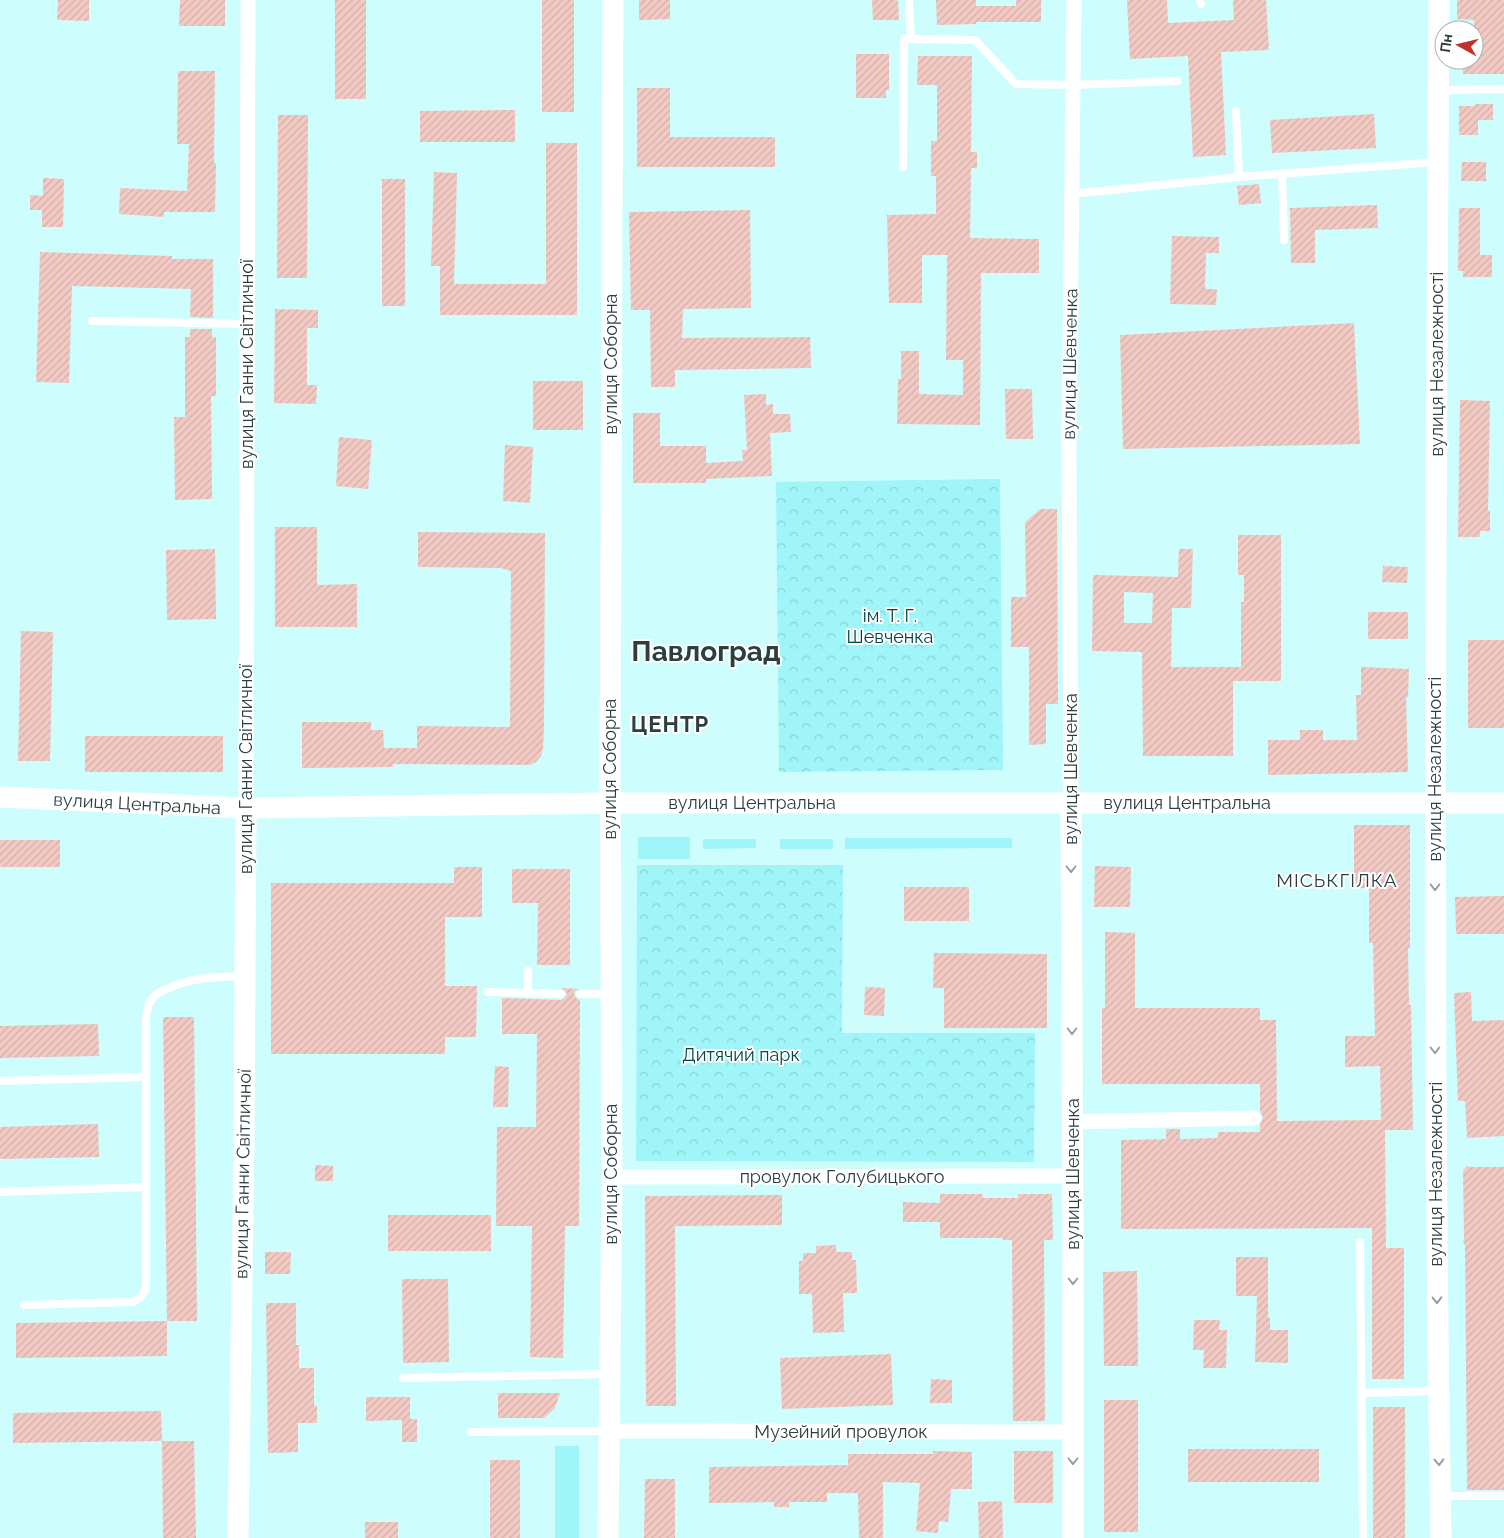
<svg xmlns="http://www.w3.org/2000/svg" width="1504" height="1538" font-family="Raleway,sans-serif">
	<defs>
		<pattern id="park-crowns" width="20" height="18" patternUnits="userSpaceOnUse" patternTransform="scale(1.25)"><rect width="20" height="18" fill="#a0f5f8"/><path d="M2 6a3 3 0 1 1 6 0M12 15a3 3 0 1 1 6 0" fill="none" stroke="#8ad3d6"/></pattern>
		<pattern id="building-hatch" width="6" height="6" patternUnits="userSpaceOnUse" patternTransform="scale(1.25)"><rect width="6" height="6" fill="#f3cac3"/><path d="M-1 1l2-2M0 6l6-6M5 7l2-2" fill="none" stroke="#d0afa9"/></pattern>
	</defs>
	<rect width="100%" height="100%" fill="#cefdfe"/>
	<g fill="#a0f5f8">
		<rect x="638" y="837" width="52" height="22"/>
		<polygon points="845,838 1012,838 1012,848 845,849"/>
		<polygon points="703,839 756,839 756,848 703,849"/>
		<rect x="780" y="839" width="53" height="10"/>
		<rect x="555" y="1446" width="24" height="92"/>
	</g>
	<g fill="url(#park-crowns)">
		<polygon points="1000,479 1003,770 779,772 776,482"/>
		<polygon points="637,865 843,865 842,1033 1035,1033 1034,1162 636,1161"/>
	</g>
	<g fill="url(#building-hatch)" fill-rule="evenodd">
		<polygon points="58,0 89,0 89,21 57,20"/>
		<polygon points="180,0 225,0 225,26 179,26"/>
		<rect x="335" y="0" width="31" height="99"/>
		<rect x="542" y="0" width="32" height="112"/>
		<polygon points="639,0 670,0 670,19 639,20"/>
		<polygon points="872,0 898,0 899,20 873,20"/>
		<polygon points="936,0 976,0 976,6 1016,6 1016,0 1041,0 1041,22 976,22 976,24 937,25"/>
		<polygon points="1127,0 1167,0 1168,23 1234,20 1233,0 1266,0 1269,50 1221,52 1226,155 1193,157 1188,56 1130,59"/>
		<polygon points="1457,0 1504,0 1504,74 1463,74 1463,60 1474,60 1474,20 1457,19"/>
		<polygon points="856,54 889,54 889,90 886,90 886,98 856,98"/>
		<polygon points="918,56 972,56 971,152 977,152 977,168 971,168 970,238 1039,239 1039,273 981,273 980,425 897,424 898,379 901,379 901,351 919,351 919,394 963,395 963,360 946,360 947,255 922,255 922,303 889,303 887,215 936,214 936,176 931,176 931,141 937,141 937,85 917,85"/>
		<polygon points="178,71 215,71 214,163 216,163 215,212 164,212 164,217 119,214 120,188 187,191 189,144 177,144"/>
		<polygon points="637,88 670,88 670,137 775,137 775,167 637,167"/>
		<polygon points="1475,104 1493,104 1493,120 1478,120 1478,135 1459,135 1459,106 1475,106"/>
		<polygon points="515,110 515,142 420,142 420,111"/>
		<polygon points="1374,114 1376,148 1272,153 1270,120"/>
		<polygon points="278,115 308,115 307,278 277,278"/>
		<polygon points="546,143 577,143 577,315 440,315 440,266 431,266 434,172 457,173 454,284 546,284"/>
		<polygon points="1462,162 1486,162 1486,181 1461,181"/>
		<polygon points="43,178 64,179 63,227 42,227 42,210 30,210 30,195 43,196"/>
		<rect x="382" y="179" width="23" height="127"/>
		<polygon points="1259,184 1261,203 1239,205 1237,186"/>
		<polygon points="1377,205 1378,228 1315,230 1315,263 1291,263 1290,208"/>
		<polygon points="1459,208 1480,208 1480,255 1492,255 1492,277 1463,277 1463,271 1458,271"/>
		<polygon points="750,210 751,308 683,309 682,338 810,337 811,368 675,370 675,387 651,387 650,310 631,310 629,212"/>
		<polygon points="1172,236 1219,237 1219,253 1206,253 1205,289 1217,289 1216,305 1170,304"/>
		<polygon points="40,252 172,256 172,259 213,259 213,318 190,317 191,289 72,286 69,383 36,382"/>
		<polygon points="275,309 318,310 318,328 307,328 307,385 317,385 316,404 274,403"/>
		<polygon points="1354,323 1360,444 1123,449 1120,335"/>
		<polygon points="190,329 212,329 212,337 216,337 216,396 211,396 212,499 175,500 174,417 185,417 185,337 190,337"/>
		<rect x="533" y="381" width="50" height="49"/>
		<polygon points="1005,389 1032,389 1033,439 1006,439"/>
		<polygon points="766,394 766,405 773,404 773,414 790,414 791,432 770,433 772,476 706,479 706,483 633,483 633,413 660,413 660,446 706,446 706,463 743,461 742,450 747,450 744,395"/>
		<polygon points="1460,400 1490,401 1488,511 1490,511 1490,531 1480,531 1480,537 1458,537"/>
		<polygon points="339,437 372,440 368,489 336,486"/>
		<polygon points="505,445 533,447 530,503 503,501"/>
		<polygon points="1040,509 1057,509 1058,704 1046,704 1046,744 1029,745 1029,647 1011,647 1011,597 1026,597 1025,522"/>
		<polygon points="275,527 317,527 317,585 357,584 357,627 275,627"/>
		<polygon points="418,532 545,533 544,727 543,748 541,756 536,762 530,765 393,764 393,767 302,768 302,722 371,722 371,730 383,730 384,748 417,748 417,726 510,727 511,571 501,568 418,567"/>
		<path d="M1238,535H1281V681H1233V756H1143L1142,652L1092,651L1093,575L1178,577L1179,549H1193L1191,608H1172L1171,667H1241V602H1244V575H1238ZM1124,592L1153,593L1152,623H1124Z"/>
		<polygon points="215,549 216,619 167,620 166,550"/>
		<polygon points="1383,566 1408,567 1407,583 1382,582"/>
		<rect x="1368" y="612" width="40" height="27"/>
		<polygon points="21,631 53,632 50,761 18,761"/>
		<rect x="1468" y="640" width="36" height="88"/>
		<polygon points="1361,667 1409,669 1408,697 1406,697 1408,772 1268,775 1268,740 1300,740 1300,730 1323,730 1323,740 1357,740 1356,695 1361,695"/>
		<rect x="85" y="736" width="138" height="36"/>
		<polygon points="1354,825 1410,825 1410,948 1408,948 1409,1005 1411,1005 1413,1130 1385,1130 1386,1248 1404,1248 1404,1379 1372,1379 1372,1228 1121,1229 1121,1140 1166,1139 1166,1129 1180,1129 1180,1139 1218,1138 1218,1132 1260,1132 1260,1125 1263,1118 1260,1111 1260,1084 1102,1084 1102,1008 1105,1008 1105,932 1135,933 1135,1008 1260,1008 1260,1020 1276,1020 1277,1121 1381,1120 1380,1066 1345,1067 1345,1036 1375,1036 1373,943 1369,943 1369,888 1354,888"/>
		<rect x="0" y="840" width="60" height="27"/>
		<polygon points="1095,866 1131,867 1130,907 1094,907"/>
		<polygon points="454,867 482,867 482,917 445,917 445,986 477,986 476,1037 445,1037 445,1054 271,1054 271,883 454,883"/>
		<polygon points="512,869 570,869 570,965 537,965 538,903 512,903"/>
		<rect x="904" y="887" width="65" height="34"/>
		<polygon points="1504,896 1504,934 1456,934 1455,897"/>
		<polygon points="934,953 1047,954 1047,1028 944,1028 944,988 933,988"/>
		<polygon points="865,987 885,988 884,1016 864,1015"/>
		<polygon points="561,988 579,989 575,991 574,994 577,999 580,1000 579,1226 565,1226 563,1358 530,1357 532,1226 496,1226 497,1127 536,1127 537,1034 502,1034 502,998 561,1000 565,997 567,994 564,990"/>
		<polygon points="1471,992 1472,1021 1504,1020 1504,1136 1467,1138 1465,1101 1458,1101 1454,993"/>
		<polygon points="163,1017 194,1017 197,1321 167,1321"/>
		<polygon points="98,1024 99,1056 0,1058 0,1026"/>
		<polygon points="495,1066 509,1067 508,1107 493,1107"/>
		<polygon points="98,1124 99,1157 0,1159 0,1127"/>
		<polygon points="315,1165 333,1166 333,1181 315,1181"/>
		<polygon points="1467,1166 1471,1167 1504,1167 1504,1490 1467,1490 1465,1245 1463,1242 1464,1239 1463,1171"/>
		<polygon points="940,1194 983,1194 983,1198 1018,1198 1018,1194 1052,1194 1053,1240 1044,1240 1045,1421 1013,1421 1012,1240 1003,1240 1003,1238 940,1238 940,1222 903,1222 903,1202 940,1203"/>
		<polygon points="763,1195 782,1195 782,1225 675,1226 676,1406 646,1406 645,1196"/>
		<rect x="388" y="1215" width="103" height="36"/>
		<polygon points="836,1245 836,1252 852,1252 852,1260 856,1260 857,1293 843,1293 844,1332 813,1333 812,1294 799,1294 799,1261 803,1261 803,1253 816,1253 816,1246"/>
		<polygon points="265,1252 291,1252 290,1274 265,1274"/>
		<polygon points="1236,1257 1268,1257 1268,1318 1270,1318 1270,1330 1288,1330 1288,1363 1255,1362 1257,1296 1236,1296"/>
		<polygon points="1137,1271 1138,1366 1104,1366 1103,1272"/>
		<polygon points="402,1279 448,1279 449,1362 403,1363"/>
		<polygon points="266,1303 296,1303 296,1345 299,1345 299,1368 314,1368 314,1406 317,1406 317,1423 298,1423 298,1452 268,1453"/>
		<polygon points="1194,1320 1220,1320 1219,1330 1227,1330 1226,1368 1203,1368 1204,1350 1193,1350"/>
		<polygon points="167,1321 167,1356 16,1358 16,1323"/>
		<polygon points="891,1354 893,1405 782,1409 780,1358"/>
		<polygon points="931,1379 952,1380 952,1403 930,1403"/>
		<polygon points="498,1393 560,1393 555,1408 544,1418 498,1418"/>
		<polygon points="366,1397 410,1397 410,1419 417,1419 417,1442 402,1442 402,1420 366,1421"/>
		<rect x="1104" y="1400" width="34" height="132"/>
		<rect x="1373" y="1407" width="32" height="131"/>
		<polygon points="161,1411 162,1441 13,1443 13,1413"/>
		<polygon points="162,1441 194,1441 196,1538 163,1538"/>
		<rect x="1188" y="1449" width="131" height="33"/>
		<polygon points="933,1451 972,1452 972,1489 951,1489 948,1522 939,1521 938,1533 916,1531 920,1483 883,1482 883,1538 859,1538 858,1493 827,1493 827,1502 789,1502 789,1507 774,1507 774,1502 709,1503 709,1467 848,1465 848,1454 933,1454"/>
		<rect x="1014" y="1451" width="39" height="52"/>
		<rect x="490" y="1460" width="30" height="78"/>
		<polygon points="645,1479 675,1479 675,1538 644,1538"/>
		<polygon points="1002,1501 1003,1538 979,1538 978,1502"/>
		<rect x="365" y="1522" width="33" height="16"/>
	</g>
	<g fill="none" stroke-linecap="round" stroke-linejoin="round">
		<g stroke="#fff" stroke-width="8">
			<polyline points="909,0 911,39"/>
			<polyline points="1200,0 1201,4"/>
			<polyline points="1441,90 1504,89"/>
			<polyline points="1236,111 1239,177"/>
			<polyline points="903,167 904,39 975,40 1016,84 1073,85 1177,81"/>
			<polyline points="1282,174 1284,240"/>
			<polyline points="1072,194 1239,177 1436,162"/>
			<polyline points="92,321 247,324"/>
			<polyline points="487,992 561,994"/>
			<polyline points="528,993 528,971"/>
			<polyline points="580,994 611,994"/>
			<polyline points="0,1081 146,1077"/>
			<polyline points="0,1192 146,1187"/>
			<polyline points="1360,1242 1363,1538"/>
			<path d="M24,1305L133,1302C140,1299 143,1296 146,1288V1018C147,1012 148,1005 151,1000C155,994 161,991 167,989C191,977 216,977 243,976"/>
			<polyline points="403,1378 608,1374"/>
			<polyline points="1362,1393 1438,1391"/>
			<polyline points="471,1432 607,1431"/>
			<polyline points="1442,1496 1504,1496"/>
		</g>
		<g stroke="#fff" stroke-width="15">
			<polyline points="1071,802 1069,437 1074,0"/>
			<polyline points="246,808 248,0"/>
			<polyline points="1072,1122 1254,1118"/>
			<polyline points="612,1177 1073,1176"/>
			<polyline points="609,1431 1073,1432"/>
		</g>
		<g stroke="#fff" stroke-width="21">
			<path d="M1439,0C1436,513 1432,1025 1441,1538"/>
			<polyline points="0,797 246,808 610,803 1504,803"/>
			<polyline points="1071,802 1073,1247 1073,1538"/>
			<polyline points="238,1538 244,1145 246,808"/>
			<polyline points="608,1538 612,1177 610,764 613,0"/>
		</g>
	</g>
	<defs><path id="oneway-chevron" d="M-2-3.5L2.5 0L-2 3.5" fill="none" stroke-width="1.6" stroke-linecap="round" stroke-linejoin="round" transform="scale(1.25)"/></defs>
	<g stroke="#969f9f">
		<use href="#oneway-chevron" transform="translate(1071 869) rotate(90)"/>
		<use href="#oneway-chevron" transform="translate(1435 887) rotate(90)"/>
		<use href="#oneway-chevron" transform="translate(1072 1031) rotate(90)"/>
		<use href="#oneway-chevron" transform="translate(1435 1050) rotate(90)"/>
		<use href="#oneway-chevron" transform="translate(1073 1281) rotate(90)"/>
		<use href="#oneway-chevron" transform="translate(1437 1300) rotate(89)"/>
		<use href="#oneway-chevron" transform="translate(1073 1461) rotate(90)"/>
		<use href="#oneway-chevron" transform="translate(1439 1462) rotate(89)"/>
	</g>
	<g text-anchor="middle" stroke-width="4" stroke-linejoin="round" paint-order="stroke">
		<g font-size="18" fill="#2c3f3f" stroke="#fff">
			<text transform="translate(247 364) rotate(-90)" y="6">вулиця Ганни Світличної</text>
			<text transform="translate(611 364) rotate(-90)" y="6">вулиця Соборна</text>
			<text transform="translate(1070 364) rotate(-89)" y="6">вулиця Шевченка</text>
			<text transform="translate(1437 364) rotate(-90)" y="6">вулиця Незалежності</text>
			<text transform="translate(246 769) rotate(-90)" y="6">вулиця Ганни Світличної</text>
			<text transform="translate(610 769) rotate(-90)" y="6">вулиця Соборна</text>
			<text transform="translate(1071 769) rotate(-90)" y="6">вулиця Шевченка</text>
			<text transform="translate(1435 769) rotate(-90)" y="6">вулиця Незалежності</text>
			<text x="752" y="809">вулиця Центральна</text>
			<text x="1187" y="809">вулиця Центральна</text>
			<text transform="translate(137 804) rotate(3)" y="6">вулиця Центральна</text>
			<text transform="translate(243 1174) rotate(-89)" y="6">вулиця Ганни Світличної</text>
			<text transform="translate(611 1174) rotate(-90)" y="6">вулиця Соборна</text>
			<text transform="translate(1073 1174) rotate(-90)" y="6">вулиця Шевченка</text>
			<text transform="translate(1436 1174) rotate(-90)" y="6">вулиця Незалежності</text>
			<text x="842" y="1183">провулок Голубицького</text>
			<text x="841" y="1438">Музейний провулок</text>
		</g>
		<g font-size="18" fill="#004548" stroke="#fff">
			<text x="890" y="622">ім. Т. Г.<tspan x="890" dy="21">Шевченка</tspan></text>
			<text x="741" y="1061">Дитячий парк</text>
		</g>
		<g font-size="19" letter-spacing="1" fill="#2c3f3f" stroke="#fff">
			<text x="1337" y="887">МІСЬКГІЛКА</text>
		</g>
		<g font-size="22" font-weight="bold" letter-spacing="1" fill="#2c3f3f" stroke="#fff">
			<text x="670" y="732">ЦЕНТР</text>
		</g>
		<g font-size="28" font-weight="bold" fill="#2c3f3f" stroke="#fff">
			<text x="706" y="661">Павлоград</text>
		</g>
	</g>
	<g transform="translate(1459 45) rotate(278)"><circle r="24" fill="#ffffff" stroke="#abb2b2"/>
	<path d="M0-4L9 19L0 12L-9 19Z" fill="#bf312a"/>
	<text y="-8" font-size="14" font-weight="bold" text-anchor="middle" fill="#2c3f3f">Пн</text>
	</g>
</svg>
